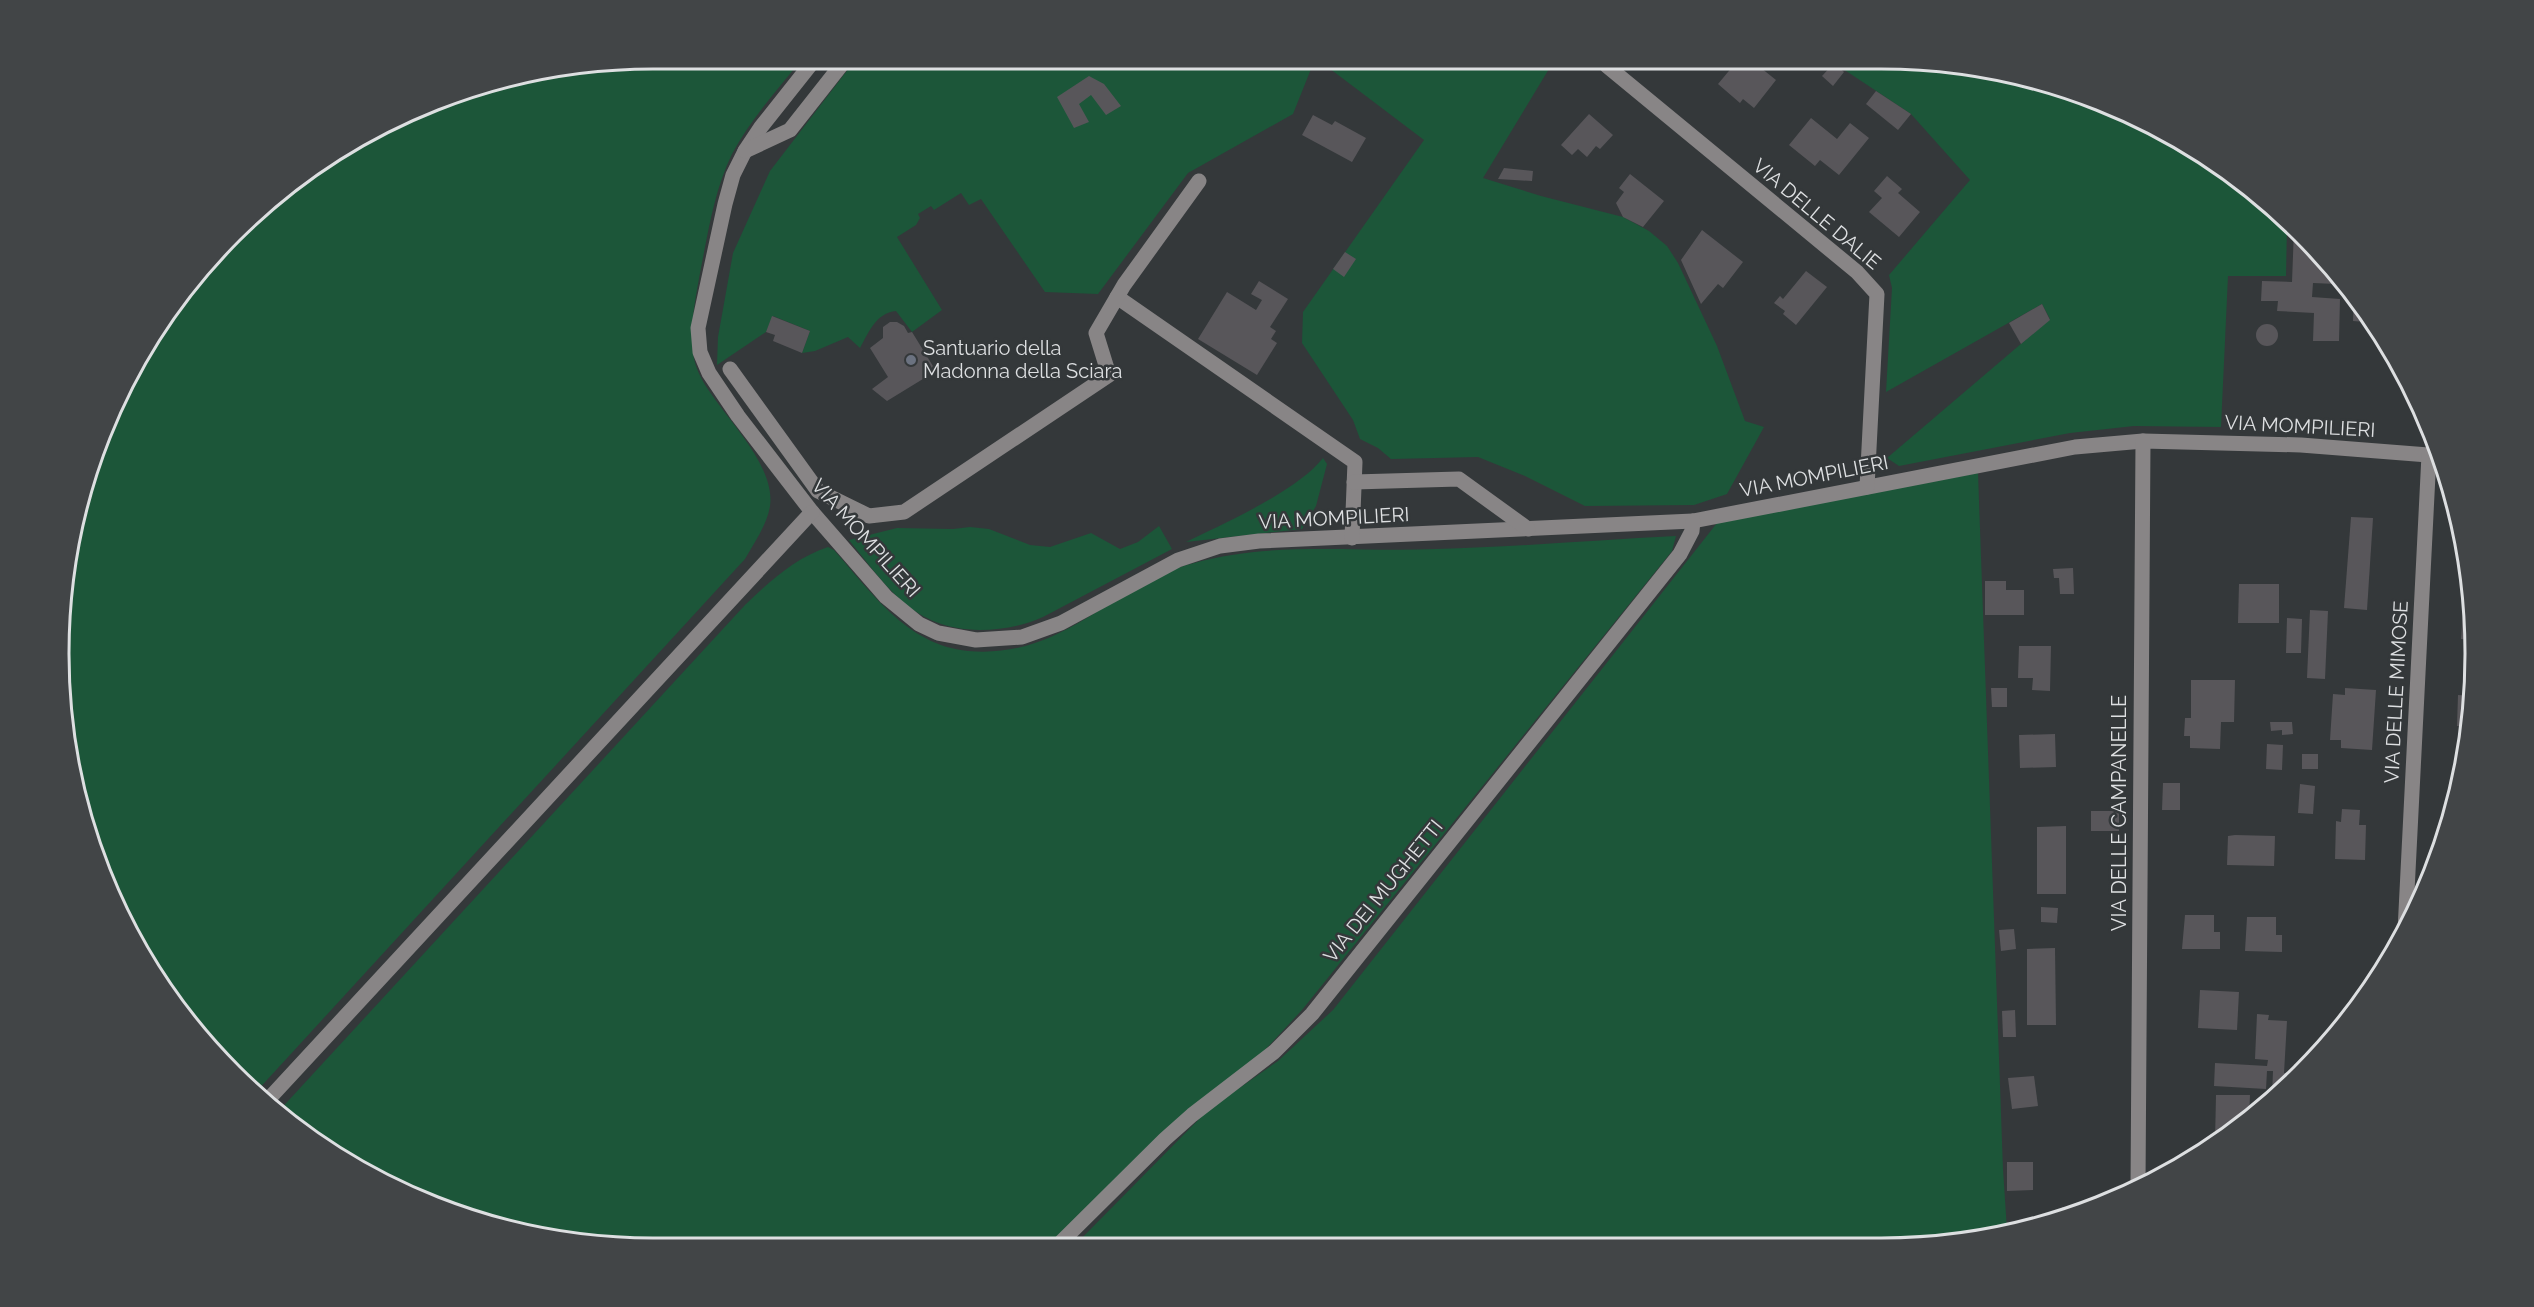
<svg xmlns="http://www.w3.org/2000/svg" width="2534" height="1307" font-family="Raleway,sans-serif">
	<rect width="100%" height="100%" fill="#34383a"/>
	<g fill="#1c5639">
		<path d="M653,59H802C778,89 750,120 732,154C714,191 708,233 700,273C695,301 689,329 694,359C698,377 709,391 720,406C739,432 775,472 770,506C767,525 754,543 745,559L255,1093L233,1074L159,984L120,916L79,808L64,731L60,615L70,537L104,426L138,356L206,261L291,182L356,138L462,90L538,70Z"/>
		<path d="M856,59H1310L1311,69L1293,114L1188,173L1098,294L1045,292L981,199L969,205L961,193L934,210L931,206L918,214L920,218L916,225L897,237L942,310L912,332L896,311C876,313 869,332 860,348L848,337L815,351L802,353L810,331L773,316L766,332L717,365L718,337L733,253L770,171Z"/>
		<polygon points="1317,59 1555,59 1483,178 1541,196 1623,217 1649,231 1667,246 1678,263 1717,346 1745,421 1764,427 1727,494 1694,505 1585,506 1525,476 1478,457 1391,459 1378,448 1360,439 1353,420 1302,343 1303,312 1424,140"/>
		<polygon points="1843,60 1919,60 2034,79 2108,106 2121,122 2138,129 2161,131 2242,181 2287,223 2286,276 2228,276 2221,427 2134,426 2070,433 1899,466 1887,458 2050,319 2042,304 1886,392 1892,288 1889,275 1970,180 1911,114 1834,63"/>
		<path d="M1323,458L1327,464L1316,506L1302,529L1186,542C1225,523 1297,491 1323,458Z"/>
		<polygon points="1978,473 2003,1169 2007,1230 1958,1243 1074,1246 1208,1110 1278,1061 1333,1010 1717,523"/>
		<path d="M1159,526L1172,549L1043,617C1023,626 1002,630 980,630C913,629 888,588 849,540L897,528L953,529L970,527L989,529L1030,545L1050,547L1091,533L1120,549L1138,542Z"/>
		<path d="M1676,536L1672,551L1302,1010L1263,1052L1144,1150L1048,1246L615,1247L500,1228L391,1187L292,1126L277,1113L745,605C770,581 795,558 828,547L834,550C871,592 907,645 968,651C1048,658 1092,609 1158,576C1181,565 1207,559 1232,555C1299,544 1369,552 1436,549C1516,547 1596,540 1676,536Z"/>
	</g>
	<g fill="#58565a">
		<polygon points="1738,60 1742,64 1746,60 1751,60 1776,80 1754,108 1743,99 1740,103 1718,84"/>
		<polygon points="1834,63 1844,72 1833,86 1822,76"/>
		<polygon points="1089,76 1104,84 1121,106 1106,115 1091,95 1079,104 1089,122 1074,128 1057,97"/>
		<polygon points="1876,91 1911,114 1898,130 1866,104"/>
		<polygon points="1589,114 1613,135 1600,149 1596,146 1587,157 1578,149 1572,155 1561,145"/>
		<polygon points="1313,115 1332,125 1335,121 1366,138 1352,162 1302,135"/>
		<polygon points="1811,118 1837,139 1850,123 1869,138 1839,175 1820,160 1815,166 1789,145"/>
		<polygon points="1504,168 1533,171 1532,181 1498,179"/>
		<polygon points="1630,174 1664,201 1643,227 1623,217 1616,203 1624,192 1619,188"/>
		<polygon points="1887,176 1902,189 1898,193 1920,212 1899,237 1869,212 1882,198 1874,191"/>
		<polygon points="2294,229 2317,251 2317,258 2325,259 2336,273 2336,284 2313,283 2312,297 2340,299 2339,341 2313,341 2314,313 2277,311 2278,301 2261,301 2262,281 2292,282"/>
		<polygon points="1702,230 1743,262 1723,288 1718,284 1701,304 1681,260"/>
		<polygon points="1345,252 1356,259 1344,277 1333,269"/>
		<polygon points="1806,271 1827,287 1796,325 1783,314 1785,311 1774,303 1780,296 1783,299"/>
		<polygon points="1259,281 1288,299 1270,327 1276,331 1271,339 1277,343 1257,375 1198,339 1227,292 1256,310 1262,300 1251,294"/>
		<polygon points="2354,297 2369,319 2365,322 2353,321"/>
		<polygon points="2042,304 2050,320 2021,344 2009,323"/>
		<polygon points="772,316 810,331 802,353 773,341 775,335 766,332"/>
		<polygon points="890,322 897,322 904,326 908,333 912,332 936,371 887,401 872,389 888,377 870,348 883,338 883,327"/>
		<circle cx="2267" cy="335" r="11"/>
		<polygon points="2351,517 2373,518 2367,610 2344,608"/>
		<polygon points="2073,568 2074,594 2060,594 2059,578 2054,578 2053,569"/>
		<polygon points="1985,581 2006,581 2006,590 2024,590 2024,615 1985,615"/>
		<polygon points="2239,584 2279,584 2279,623 2238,623"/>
		<polygon points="2310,610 2328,611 2325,679 2307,678"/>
		<polygon points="2463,611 2472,611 2472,640 2461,639"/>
		<polygon points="2287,618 2302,619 2301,653 2286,653"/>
		<polygon points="2019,646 2051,646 2050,691 2032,690 2033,678 2018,678"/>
		<polygon points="2191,680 2235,680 2234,722 2221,722 2220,749 2190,748 2190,736 2184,736 2185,718 2191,718"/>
		<polygon points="1991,688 2007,688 2007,707 1992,707"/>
		<polygon points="2345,688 2376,690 2372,750 2341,748 2341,740 2330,740 2333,694 2345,695"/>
		<polygon points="2458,695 2474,696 2467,738 2460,738 2461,726 2457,726"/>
		<polygon points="2270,722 2292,722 2293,734 2282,735 2282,730 2271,731"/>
		<polygon points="2055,734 2056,767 2020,768 2019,735"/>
		<polygon points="2267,744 2283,745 2282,770 2266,769"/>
		<rect x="2302" y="754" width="16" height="15"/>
		<polygon points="2163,783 2180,783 2180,810 2162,810"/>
		<polygon points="2300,784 2315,786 2313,814 2298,813"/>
		<polygon points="2342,809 2360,810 2359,825 2366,825 2365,860 2335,859 2336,821 2341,822"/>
		<rect x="2091" y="811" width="28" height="20"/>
		<polygon points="2066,826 2066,894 2037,894 2037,827"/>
		<polygon points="2235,835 2275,836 2274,866 2227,865 2228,836"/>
		<polygon points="2041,907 2058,908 2057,923 2041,922"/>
		<polygon points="2185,915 2214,915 2214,932 2220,932 2220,949 2182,949"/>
		<polygon points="2247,917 2276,917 2276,935 2282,935 2282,952 2245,951"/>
		<polygon points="2014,929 2016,949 2001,951 1999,930"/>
		<polygon points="2055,948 2056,1025 2027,1025 2027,949"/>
		<polygon points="2200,990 2239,992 2237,1030 2198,1028"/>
		<polygon points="2015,1010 2016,1037 2003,1037 2002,1011"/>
		<polygon points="2257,1014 2269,1015 2268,1020 2287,1021 2284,1073 2293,1073 2294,1064 2304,1065 2272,1096 2273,1071 2267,1071 2266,1089 2214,1086 2215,1063 2267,1066 2268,1060 2255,1059"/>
		<polygon points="2034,1076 2038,1106 2012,1109 2008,1078"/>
		<polygon points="2216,1095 2250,1095 2249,1119 2242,1126 2215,1142"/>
		<polygon points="2007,1162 2033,1162 2033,1190 2007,1191"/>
		<polygon points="2093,1206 2093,1207 2062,1216 2062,1207"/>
	</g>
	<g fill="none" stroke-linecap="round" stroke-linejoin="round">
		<g stroke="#888586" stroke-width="15">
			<polyline points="815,59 761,127 745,151 733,175 725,204 698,328 700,352 709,373 738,416 812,512 886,597 919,624 938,633 976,640 1022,637 1061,623 1178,560 1220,546 1259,541 1693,521 2075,447 2143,441 2301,445 2441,456"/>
			<polyline points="1607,66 1857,272 1877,294 1867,487"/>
			<polyline points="745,151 790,130 846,59"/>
			<polyline points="1117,297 1355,462 1352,538"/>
			<polyline points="730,369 818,491 869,516 904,512 1109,375 1096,333 1124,285 1199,181"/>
			<polyline points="1354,482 1459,479 1528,529"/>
			<polyline points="2405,931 2429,455"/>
			<polyline points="265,1103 812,512"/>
			<polyline points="2138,1186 2143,441"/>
			<polyline points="1057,1246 1165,1139 1192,1115 1274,1052 1312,1014 1680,554 1692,531 1693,521"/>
		</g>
	</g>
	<circle fill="#6b7280" stroke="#34383a" stroke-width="2" cx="911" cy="360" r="6"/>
	<g text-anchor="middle" stroke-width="5" stroke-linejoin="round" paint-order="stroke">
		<g font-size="20" fill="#dddfe1" stroke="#34383a">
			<text transform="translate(1817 214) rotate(40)" y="7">VIA DELLE DALIE</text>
			<text transform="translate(2300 426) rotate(3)" y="7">VIA MOMPILIERI</text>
			<text transform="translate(1814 476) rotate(-11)" y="7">VIA MOMPILIERI</text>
			<text transform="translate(1334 518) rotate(-3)" y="7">VIA MOMPILIERI</text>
			<text transform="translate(866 538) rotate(48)" y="7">VIA MOMPILIERI</text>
			<text transform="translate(2396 692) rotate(-87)" y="7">VIA DELLE MIMOSE</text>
			<text transform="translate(2119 813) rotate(-90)" y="7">VIA DELLE CAMPANELLE</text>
			<text transform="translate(1383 891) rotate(-51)" y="7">VIA DEI MUGHETTI</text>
		</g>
		<g font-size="20" fill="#dddfe1" stroke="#34383a" text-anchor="start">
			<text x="923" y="355">Santuario della<tspan x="923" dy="23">Madonna della Sciara</tspan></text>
		</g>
	</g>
	<path d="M0 0H2534V1307H0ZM653 69H1881A584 584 0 0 1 2465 653V654A584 584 0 0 1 1881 1238H653A584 584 0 0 1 69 654V653A584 584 0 0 1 653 69Z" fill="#424547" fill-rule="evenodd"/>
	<path fill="none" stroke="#dddfe1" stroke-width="3" d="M653 69H1881A584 584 0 0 1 2465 653V654A584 584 0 0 1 1881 1238H653A584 584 0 0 1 69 654V653A584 584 0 0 1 653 69Z"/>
</svg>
